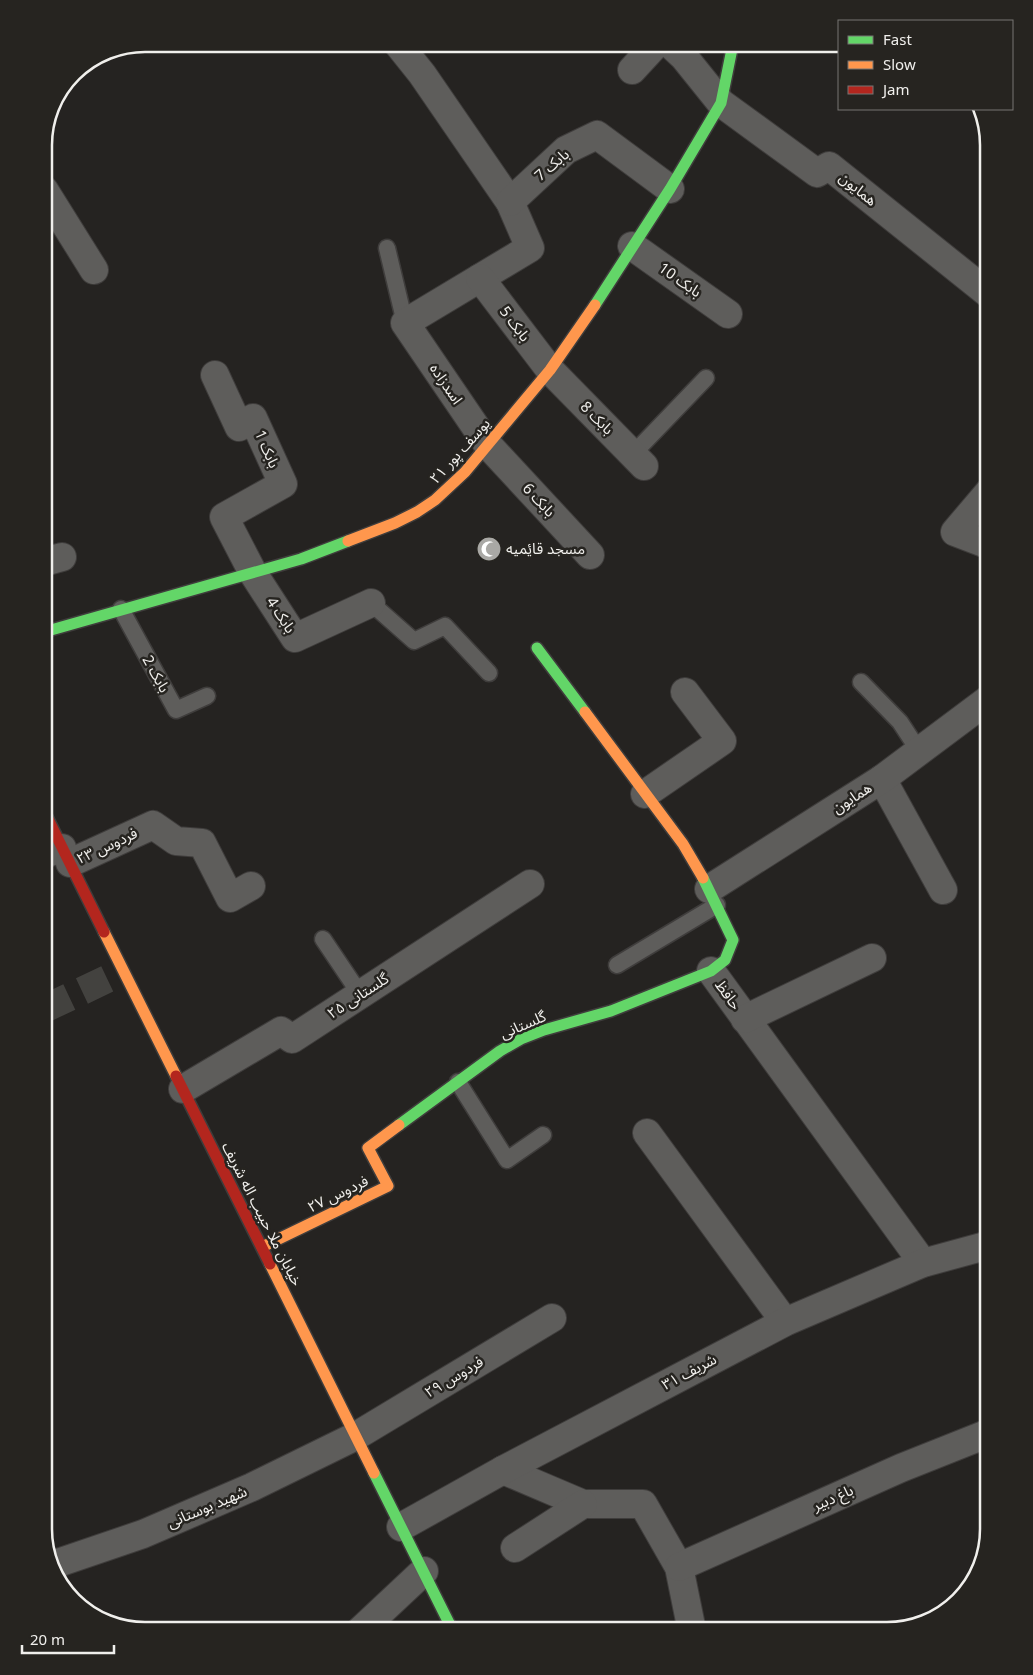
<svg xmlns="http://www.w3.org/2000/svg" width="1033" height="1675" font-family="'Noto Sans','Noto Sans Arabic',sans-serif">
	<rect width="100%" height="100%" fill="#252321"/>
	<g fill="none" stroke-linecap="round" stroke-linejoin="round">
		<polyline stroke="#43423f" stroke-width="28" stroke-dasharray="28 14" stroke-linecap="butt" points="44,1009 124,971"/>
		<defs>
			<g id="lane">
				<polyline points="387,248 405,323"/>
				<polyline points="633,454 706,378"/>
				<polyline points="371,603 414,641 445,626 489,673"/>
				<polyline points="121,609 176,710 207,696"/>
				<polyline points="861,682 900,722 919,751"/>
				<polyline points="323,939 360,994"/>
				<polyline points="617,965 717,905"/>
				<polyline points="458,1082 507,1160 543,1135"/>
			</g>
			<g id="street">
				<polyline points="398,44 422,74 510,202 530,248 405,323 488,445 590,555"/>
				<polyline points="670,44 684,57 721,103 817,173 829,166 989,294"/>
				<polyline points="632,70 656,44"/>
				<polyline points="44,190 94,270"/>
				<polyline points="510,202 566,150 597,135 670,189"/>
				<polyline points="632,246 728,314"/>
				<polyline points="480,278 550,370 644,466"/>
				<polyline points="215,375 239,427 253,418 283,484 224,517 253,573 295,638 371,603"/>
				<polyline points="989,545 955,532 989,492"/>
				<polyline points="44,562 62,557"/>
				<polyline points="882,779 943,890"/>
				<polyline points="645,794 722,741 685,692"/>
				<polyline points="44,854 62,848"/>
				<polyline points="70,863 153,825 176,841 202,843 230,898 251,886"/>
				<polyline points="709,889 882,779 989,699"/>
				<polyline points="711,971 923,1263"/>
				<polyline points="745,1019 872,958"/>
				<polyline points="183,1089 281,1031 292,1039 530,884"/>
				<polyline points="647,1133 785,1322"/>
				<polyline points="503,1470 583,1504 643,1504 679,1567 692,1631"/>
				<polyline points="401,1527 503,1470 785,1322 923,1263 989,1245"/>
				<polyline points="515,1548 583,1504"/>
				<polyline points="52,1565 143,1534 252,1487 356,1436 552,1318"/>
				<polyline points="679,1567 901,1468 989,1433"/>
				<polyline points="360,1631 424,1571"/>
			</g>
			<g id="fast">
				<polyline points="595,305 670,189 721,103 733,44"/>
				<polyline points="44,632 301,559 348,541"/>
				<polyline points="537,648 585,712"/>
				<polyline points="399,1125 500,1051 521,1039 544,1030 611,1011 711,971 725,960 733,940 703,878"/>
				<polyline points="374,1473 453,1631"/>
			</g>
			<g id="slow">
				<polyline points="348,541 395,523 417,512 435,500 465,472 550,370 595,305"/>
				<polyline points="585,712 683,844 703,878"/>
				<polyline points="104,932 176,1076"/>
				<polyline points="262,1247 388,1186 368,1148 399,1125"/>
				<polyline points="270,1264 374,1473"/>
			</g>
			<g id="jam">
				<polyline points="44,811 104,932"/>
				<polyline points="176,1076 270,1264"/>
			</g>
		</defs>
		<use href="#lane" stroke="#3f3d3c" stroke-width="19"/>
		<use href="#street" stroke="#3f3d3c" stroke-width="30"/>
		<use href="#fast" stroke="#3f3d3c" stroke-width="14"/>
		<use href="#slow" stroke="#3f3d3c" stroke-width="14"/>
		<use href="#jam" stroke="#3f3d3c" stroke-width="14"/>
		<use href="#lane" stroke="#5e5d5b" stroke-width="16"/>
		<use href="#street" stroke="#5e5d5b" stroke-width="28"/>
		<use href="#fast" stroke="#63d668" stroke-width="11"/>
		<use href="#slow" stroke="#ff974d" stroke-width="11"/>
		<use href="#jam" stroke="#b3261e" stroke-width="11"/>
	</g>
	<defs>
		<symbol id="mosque-disc" viewBox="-11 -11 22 22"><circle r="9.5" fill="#a9a8a5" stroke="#262420"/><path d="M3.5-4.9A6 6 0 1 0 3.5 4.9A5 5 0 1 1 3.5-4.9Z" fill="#fff"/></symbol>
	</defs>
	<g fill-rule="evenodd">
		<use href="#mosque-disc" x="475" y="535" width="28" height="28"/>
	</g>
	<g text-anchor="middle" stroke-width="5" stroke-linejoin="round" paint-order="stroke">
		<g font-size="15" fill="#f0efec" stroke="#262420">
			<text transform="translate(552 165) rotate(-41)" y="5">بابک 7</text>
			<text transform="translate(858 189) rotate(39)" y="5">همایون</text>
			<text transform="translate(680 280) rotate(35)" y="5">بابک 10</text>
			<text transform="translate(515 324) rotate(53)" y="5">بابک 5</text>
			<text transform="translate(446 384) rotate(56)" y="5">اسدزاده</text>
			<text transform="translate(597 418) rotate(45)" y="5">بابک 8</text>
			<text transform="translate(267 449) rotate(66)" y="5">بابک 1</text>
			<text transform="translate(460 451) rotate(-48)" y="5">یوسف پور ۲۱</text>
			<text transform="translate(539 500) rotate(47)" y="5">بابک 6</text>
			<text transform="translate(281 615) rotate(57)" y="5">بابک 4</text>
			<text transform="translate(156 674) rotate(61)" y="5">بابک 2</text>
			<text transform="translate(852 798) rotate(-33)" y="5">همایون</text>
			<text transform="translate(107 846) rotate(-25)" y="5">فردوس ۲۳</text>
			<text transform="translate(728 995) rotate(54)" y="5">حافظ</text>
			<text transform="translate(358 996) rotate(-33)" y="5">گلستانی ۲۵</text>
			<text transform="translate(523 1025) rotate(-23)" y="5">گلستانی</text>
			<text transform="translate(338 1194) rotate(-26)" y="5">فردوس ۲۷</text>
			<text transform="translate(262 1214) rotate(63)" y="5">خیابان ملا حبیب اله شریف</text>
			<text transform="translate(689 1372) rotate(-28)" y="5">شریف ۳۱</text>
			<text transform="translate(454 1377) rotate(-31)" y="5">فردوس ۲۹</text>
			<text transform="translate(833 1498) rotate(-24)" y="5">باغ دبیر</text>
			<text transform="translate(207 1507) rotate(-23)" y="5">شهید بوستانی</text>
		</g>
		<g font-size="15" fill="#f0efec" stroke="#262420" text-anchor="start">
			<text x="506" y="554">مسجد قایٔمیه</text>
		</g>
	</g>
	<path d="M0 0H1033V1675H0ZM145 52H887A93 93 0 0 1 980 145V1529A93 93 0 0 1 887 1622H145A93 93 0 0 1 52 1529V145A93 93 0 0 1 145 52Z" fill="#262420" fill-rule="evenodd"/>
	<path fill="none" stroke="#f0efec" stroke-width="2.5" d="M145 52H887A93 93 0 0 1 980 145V1529A93 93 0 0 1 887 1622H145A93 93 0 0 1 52 1529V145A93 93 0 0 1 145 52Z"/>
	<rect x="838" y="20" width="175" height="90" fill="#262420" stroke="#777572"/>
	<rect x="848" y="36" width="25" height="8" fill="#63d668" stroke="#777572"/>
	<text x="883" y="45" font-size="15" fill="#f0efec">Fast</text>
	<rect x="848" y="61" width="25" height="8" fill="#ff974d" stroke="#777572"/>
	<text x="883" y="70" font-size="15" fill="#f0efec">Slow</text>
	<rect x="848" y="86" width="25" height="8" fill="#b3261e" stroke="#777572"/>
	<text x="883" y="95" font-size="15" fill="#f0efec">Jam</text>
	<path d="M22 1645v8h92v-8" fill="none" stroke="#f0efec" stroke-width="2.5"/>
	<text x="30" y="1645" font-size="15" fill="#f0efec" stroke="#262420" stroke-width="4" paint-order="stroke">20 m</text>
</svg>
